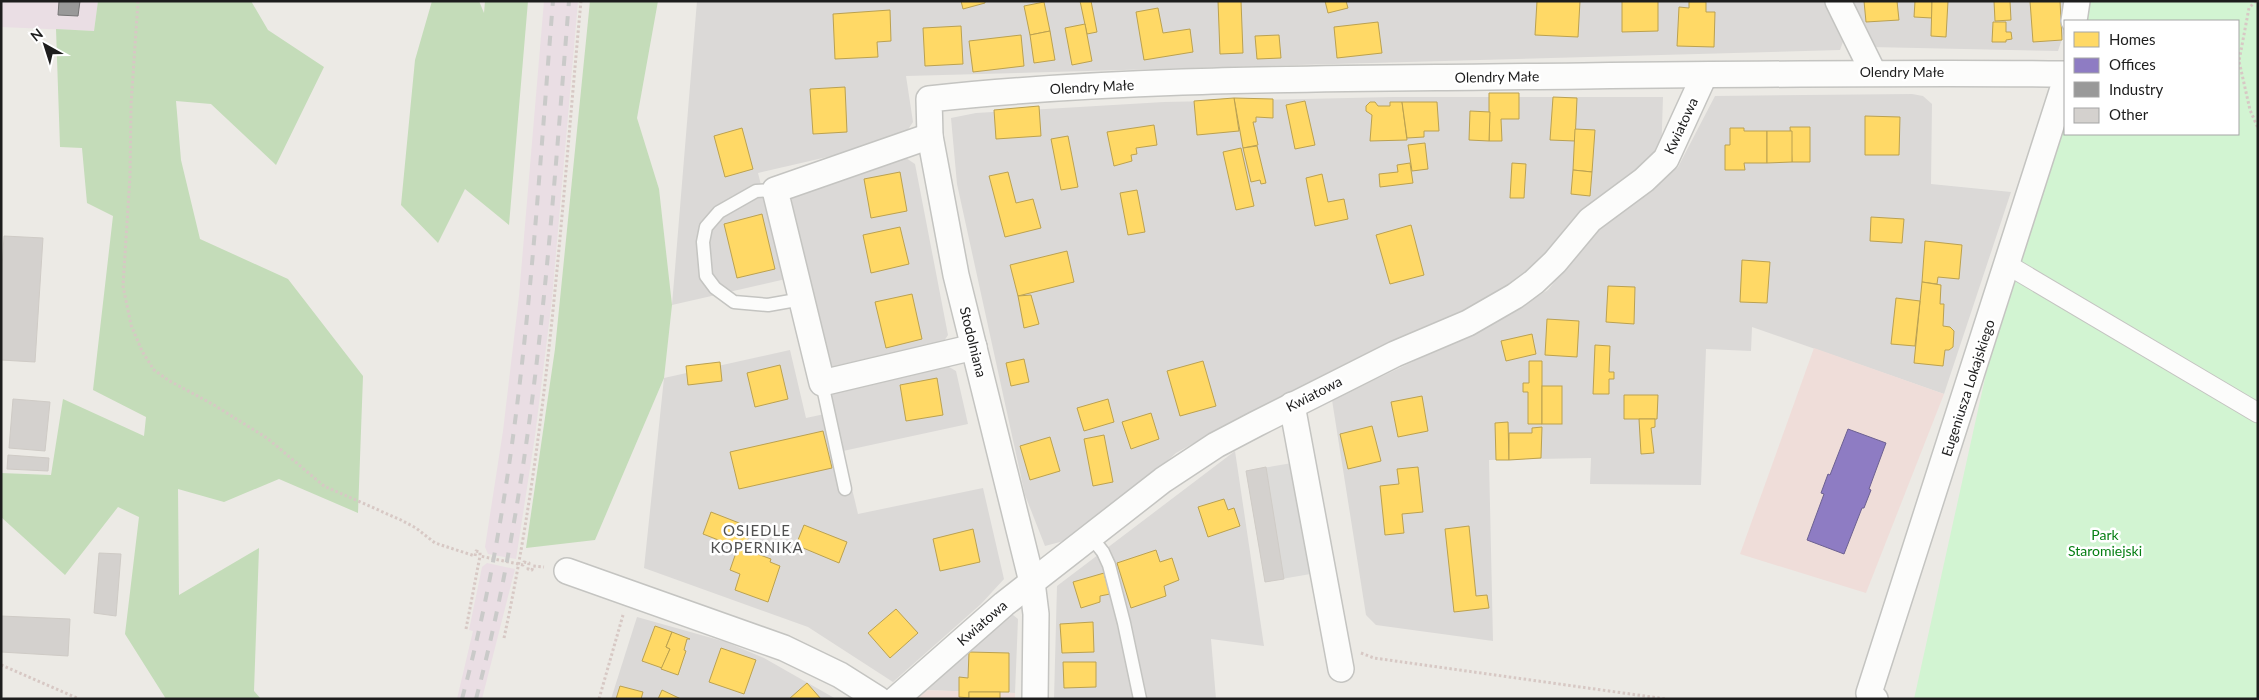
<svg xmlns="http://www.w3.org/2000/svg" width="2259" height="700" font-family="Lato,sans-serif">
	<rect width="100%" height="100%" fill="#eceae5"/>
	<g fill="#dbd9d7">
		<polygon points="697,1 1825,1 1844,39 1840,50 906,76 913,122 901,140 758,173 765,201 903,156 915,164 948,335 940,347 835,369 823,362 803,275 672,305"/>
		<polygon points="1849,1 2068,1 2065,30 2058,51 1871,47"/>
		<polygon points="1912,94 1923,96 1932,104 1931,184 2011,192 1944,394 1752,327 1751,351 1706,349 1701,485 1590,484 1591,458 1489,460 1493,641 1376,625 1366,615 1332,400 1486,327 1548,290 1599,226 1678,167 1715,96"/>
		<polygon points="1393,97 1663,97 1661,158 1599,197 1551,254 1474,311 1232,422 1176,453 1130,494 1071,539 1045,546 1025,495 957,184 951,118 976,113 1164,102"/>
		<polygon points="790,350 806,418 834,412 831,397 839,386 944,364 956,371 968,424 843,451 858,514 983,488 1004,579 981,604 893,682 808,627 644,568 664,378"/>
		<polygon points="1235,451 1264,646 1211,639 1216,699 1054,699 1057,586"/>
		<polygon points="1010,615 1013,615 1018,619 1015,693 922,690"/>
		<polygon points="637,617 726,642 764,658 836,699 611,699"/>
	</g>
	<g fill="#efddd9">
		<polygon points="1814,348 1944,394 1866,593 1740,554"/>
		<polygon points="922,690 1015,693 1015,699 916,699 916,696"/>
	</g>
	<g fill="#eadee4">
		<polygon points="1,1 98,1 94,31 1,27"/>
		<polygon points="544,1 578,1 552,299 535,436 516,559 488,554 485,547 503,431 519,296"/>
		<polygon points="487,563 515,569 482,699 457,699 473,631 469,630 482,567"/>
	</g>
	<g fill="#c4dcb9">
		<polygon points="98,1 251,1 268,30 324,67 276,165 211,104 176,101 181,160 200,239 288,279 363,376 358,513 279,479 224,502 178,489 179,595 259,548 254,691 261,699 166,699 125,634 139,517 118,507 65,575 1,517 1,473 51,475 63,399 144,436 146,417 93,390 113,216 87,203 82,148 60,147 56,29 94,31"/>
		<polygon points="432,1 479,1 484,13 485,1 528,1 509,225 465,189 438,243 401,205 415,60"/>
		<polygon points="590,1 658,1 637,118 659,189 672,305 664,378 595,540 526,548 555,349"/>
	</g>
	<polygon fill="#d2f4d2" points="2083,1 2258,1 2258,699 1914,699 2007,279 2065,83 2065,134 2238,134 2238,21 2078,21"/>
	<polygon fill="#dcdbd9" points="1304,461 1322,572 1265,582 1246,471"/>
	<g fill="#ffd966" stroke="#bba150">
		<polygon points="961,1 985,1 985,3 963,9"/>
		<polygon points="1080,1 1091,1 1097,32 1087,34"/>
		<polygon points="1218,1 1241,1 1243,53 1220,54"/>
		<polygon points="1325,1 1346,1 1348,8 1328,13"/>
		<polygon points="1537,1 1580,1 1578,37 1535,35"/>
		<polygon points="1622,1 1658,1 1658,31 1622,32"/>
		<polygon points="1864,1 1897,1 1899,20 1866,22"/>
		<polygon points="1915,1 1932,1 1932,18 1914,17"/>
		<polygon points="1932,1 1948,1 1946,37 1931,36"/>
		<polygon points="1994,1 2010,1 2011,20 1995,21"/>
		<polygon points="2030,1 2060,1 2062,40 2033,42"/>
		<polygon points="1044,2 1050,31 1030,35 1024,6"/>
		<polygon points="1689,2 1706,2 1706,12 1715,12 1714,47 1677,46 1679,7 1689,8"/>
		<polygon points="1158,8 1163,33 1190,29 1193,52 1144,60 1136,12"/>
		<polygon points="890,10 891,41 877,42 878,57 835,59 833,14"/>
		<polygon points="1378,22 1382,53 1337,58 1334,27"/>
		<polygon points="1993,22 2006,22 2006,32 2011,32 2012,39 2006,40 2006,42 1992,42"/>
		<polygon points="1085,24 1092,61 1072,65 1065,28"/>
		<polygon points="961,26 963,64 925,66 923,28"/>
		<polygon points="1050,31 1055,60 1034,63 1030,35"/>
		<polygon points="1021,35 1024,66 973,72 969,41"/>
		<polygon points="1279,35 1281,58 1257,59 1255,36"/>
		<polygon points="845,87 847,132 813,134 810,89"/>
		<polygon points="1489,93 1519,93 1519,119 1501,119 1502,141 1489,141"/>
		<polygon points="1553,97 1577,98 1575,141 1550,140"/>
		<polygon points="1234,98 1273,99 1273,118 1256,117 1256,122 1253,122 1258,145 1243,148"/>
		<polygon points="1234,98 1239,131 1197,135 1194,101"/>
		<polygon points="1305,101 1315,145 1295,149 1286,105"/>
		<polygon points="1370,102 1375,102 1378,106 1390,106 1390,102 1402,102 1407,140 1370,141 1372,115 1366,111 1366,106"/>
		<polygon points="1402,102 1437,102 1439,131 1424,131 1424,137 1407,138"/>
		<polygon points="1039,106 1041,136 996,139 994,110"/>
		<polygon points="1470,111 1490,112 1489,141 1469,140"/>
		<polygon points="1865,116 1900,117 1899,155 1865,155"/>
		<polygon points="1154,125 1157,145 1136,148 1137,154 1131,155 1132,161 1114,166 1107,132"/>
		<polygon points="1790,127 1810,127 1810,162 1792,162"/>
		<polygon points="742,128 753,169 725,177 714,136"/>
		<polygon points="1730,128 1744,128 1744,131 1767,131 1767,163 1744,163 1745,170 1725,170 1725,145 1730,145"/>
		<polygon points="1575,129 1595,130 1592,172 1573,170"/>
		<polygon points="1767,131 1792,131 1792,162 1767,163"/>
		<polygon points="1068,136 1078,187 1061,190 1051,139"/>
		<polygon points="1425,143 1428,169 1412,171 1408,145"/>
		<polygon points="1257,146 1266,183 1261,184 1260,180 1251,182 1243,148"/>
		<polygon points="1241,148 1254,206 1236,210 1223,152"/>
		<polygon points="1410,163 1413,183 1380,187 1379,174 1398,172 1397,165"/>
		<polygon points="1512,163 1526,164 1524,198 1510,198"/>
		<polygon points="1573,170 1592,172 1590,196 1571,194"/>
		<polygon points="900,172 907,211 871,218 864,179"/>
		<polygon points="1008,172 1016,203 1033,199 1041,228 1005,237 989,176"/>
		<polygon points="1322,174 1328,202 1344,199 1348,219 1315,226 1306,178"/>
		<polygon points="1137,190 1145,232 1128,235 1120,193"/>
		<polygon points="762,214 775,269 737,278 724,224"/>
		<polygon points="1871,217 1904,219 1902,243 1870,241"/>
		<polygon points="1411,225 1424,275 1390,284 1376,235"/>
		<polygon points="900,227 909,264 871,273 863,235"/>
		<polygon points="1925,241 1962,245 1959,279 1938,277 1937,284 1922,282"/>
		<polygon points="1067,251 1074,282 1018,296 1010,265"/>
		<polygon points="1742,260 1770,262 1767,303 1740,302"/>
		<polygon points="1922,282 1941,285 1940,304 1944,304 1943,326 1950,327 1954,331 1953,347 1949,350 1945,350 1943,366 1914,363"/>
		<polygon points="1608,286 1635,287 1634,324 1606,322"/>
		<polygon points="912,294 922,339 886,348 875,302"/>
		<polygon points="1031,295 1039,324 1024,328 1018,296"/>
		<polygon points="1896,298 1920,301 1915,346 1891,344"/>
		<polygon points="1547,319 1579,321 1577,357 1545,355"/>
		<polygon points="1532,334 1536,354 1506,361 1501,341"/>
		<polygon points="1595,345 1610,346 1609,372 1614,372 1614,379 1609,379 1609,394 1593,394"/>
		<polygon points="1024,359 1029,382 1011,386 1006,363"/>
		<polygon points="1203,361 1216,406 1180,416 1167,371"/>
		<polygon points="1529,361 1542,361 1542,424 1528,424 1528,392 1523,392 1523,383 1529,383"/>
		<polygon points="720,362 722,381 688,385 686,366"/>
		<polygon points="780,365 788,399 755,407 747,373"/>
		<polygon points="937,378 943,415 906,421 900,385"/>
		<rect x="1542" y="386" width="20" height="38"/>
		<polygon points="1624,395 1658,395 1657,419 1624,419"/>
		<polygon points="1422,396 1428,431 1398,437 1391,402"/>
		<polygon points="1108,399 1114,422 1084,431 1077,408"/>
		<polygon points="1151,413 1159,439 1131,449 1122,422"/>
		<polygon points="1639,419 1655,419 1655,427 1651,428 1654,453 1641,454"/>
		<polygon points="1508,422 1509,460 1496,460 1495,423"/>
		<polygon points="1372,426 1381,461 1348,469 1340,434"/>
		<polygon points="1542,427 1541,458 1509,460 1509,433 1532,433 1532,428"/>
		<polygon points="823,431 832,468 739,489 730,452"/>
		<polygon points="1104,435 1113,482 1093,486 1084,439"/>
		<polygon points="1050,437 1060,471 1030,480 1020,446"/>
		<polygon points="1418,467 1423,512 1402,514 1404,533 1385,535 1380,486 1399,484 1397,469"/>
		<polygon points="1224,499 1228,510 1234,508 1240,526 1208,537 1198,507"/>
		<polygon points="711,512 752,528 744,550 703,534"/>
		<polygon points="804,525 847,542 839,563 796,545"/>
		<polygon points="1469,526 1476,596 1487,595 1489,608 1454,612 1445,529"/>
		<polygon points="973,529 980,562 940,571 933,539"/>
		<polygon points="738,547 771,559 770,562 780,566 768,602 735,590 740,574 730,570"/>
		<polygon points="1156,550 1160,562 1172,558 1179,580 1164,586 1166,596 1131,608 1117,563"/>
		<polygon points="1104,573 1110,594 1100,596 1100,602 1081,608 1073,582"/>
		<polygon points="896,609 918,633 890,658 868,633"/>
		<polygon points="1093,622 1094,652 1062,653 1060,624"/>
		<polygon points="655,626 672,632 666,647 670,649 662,668 642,661"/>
		<polygon points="672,632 690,639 687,639 684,650 686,651 678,675 661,669 670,649 666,647"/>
		<polygon points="721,648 756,660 744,694 709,682"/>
		<polygon points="969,652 1009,653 1009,692 969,692 969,698 959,697 959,677 968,678"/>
		<polygon points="1063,662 1096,662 1096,687 1064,688"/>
		<polygon points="807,683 821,699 789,699"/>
		<polygon points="620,686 643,692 641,699 616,699"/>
		<polygon points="662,690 681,699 658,699"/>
		<rect x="969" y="692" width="31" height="7"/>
	</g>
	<polygon fill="#8e7cc3" stroke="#6c6091" points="1848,429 1886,443 1869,489 1871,490 1864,508 1862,508 1844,554 1807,540 1824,494 1821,493 1828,474 1830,475"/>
	<polygon fill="#999" stroke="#747474" points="59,1 80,1 78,16 58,15"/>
	<g fill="#d4d1ce" stroke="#cfcbc6">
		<polygon points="4,236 43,238 35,362 1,360 1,284"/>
		<polygon points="13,399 50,402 45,451 9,448"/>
		<polygon points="8,455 49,458 48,471 7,469"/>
		<polygon points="1266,467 1284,579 1265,582 1246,471"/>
		<polygon points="99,553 121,554 116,616 94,613"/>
		<polygon points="1,616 70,619 68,656 1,652"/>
	</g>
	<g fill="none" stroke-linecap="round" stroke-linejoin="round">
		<defs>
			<g id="service">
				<polyline points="775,190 756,191 719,212 706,227 703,242 706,276 715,288 734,302 768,305 802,299"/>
				<polyline points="822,383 845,489"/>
				<polyline points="1091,537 1103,552 1109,565 1124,623 1140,699"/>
			</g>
			<polyline id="pedestrian" points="2008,265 2258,413"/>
			<g id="minor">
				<polyline points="1838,1 1873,72"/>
				<polyline points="2074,21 2077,1"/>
				<polyline points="930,136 775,190 822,383 974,347"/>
				<polyline points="1292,405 1341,669"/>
				<polyline points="567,571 784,648 840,675 878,699"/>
				<polyline points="896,699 1004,604 1163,480 1216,445 1256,424 1395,354 1468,323 1515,296 1534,282 1555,262 1590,220 1644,180 1666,159 1704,76"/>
				<path d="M1035,699L1036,614L1032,582L956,275L930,136L929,99C1114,79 1302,79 1488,77C1680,75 1873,72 2065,74"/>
				<polyline points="1875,699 1869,693 2065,82"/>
			</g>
		</defs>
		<use href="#service" stroke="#c4c4c1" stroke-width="15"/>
		<use href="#pedestrian" stroke="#c4c4c1" stroke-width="21"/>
		<use href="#minor" stroke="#c4c4c1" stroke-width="28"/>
		<g stroke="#d7c8c4" stroke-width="3" stroke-dasharray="2.5 2.5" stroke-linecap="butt">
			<polyline points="138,1 131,105 130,176 123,286 131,325 142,351 154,370 168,380 214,405 267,438 324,486 401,520 416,528 435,543 475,556 476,551 480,552 480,556 523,565 524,562 529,563 528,569 532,570 533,566 544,567"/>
			<polyline points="2256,1 2249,8 2239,61 2250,110 2258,128"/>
			<polyline points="466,629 480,556"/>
			<path d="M504,638C549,429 561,214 581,1"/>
			<polyline points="1361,653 1374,658 1666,699"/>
			<polyline points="1,665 79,699"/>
			<polyline points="599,699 623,615"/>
		</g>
		<use href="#service" stroke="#fcfcfb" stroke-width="12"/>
		<use href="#pedestrian" stroke="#fcfcfb" stroke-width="19"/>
		<use href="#minor" stroke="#fcfcfb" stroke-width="25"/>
		<g stroke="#cacac9" stroke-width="4" stroke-dasharray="10 10" stroke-linecap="butt">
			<path d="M462,699C523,472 534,234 553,1"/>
			<path d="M476,699C536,472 550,234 569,1"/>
		</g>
	</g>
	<g text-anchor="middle" stroke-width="5" stroke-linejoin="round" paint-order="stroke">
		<g font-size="14" fill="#1d1d1d" stroke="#fff">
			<text x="1902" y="77">Olendry Małe</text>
			<text transform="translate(1497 77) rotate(-1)" y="5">Olendry Małe</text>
			<text transform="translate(1092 87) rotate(-3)" y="5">Olendry Małe</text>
			<text transform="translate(1681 126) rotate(-65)" y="5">Kwiatowa</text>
			<text transform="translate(973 342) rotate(76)" y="5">Stodolniana</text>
			<text transform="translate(1968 388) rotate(-72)" y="5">Eugeniusza Lokajskiego</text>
			<text transform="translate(1314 394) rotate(-27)" y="5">Kwiatowa</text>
			<text transform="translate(982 623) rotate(-41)" y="5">Kwiatowa</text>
		</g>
		<g font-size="14" fill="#077f14" stroke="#fff">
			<text x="2105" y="540">Park<tspan x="2105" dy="16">Staromiejski</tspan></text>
		</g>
		<g font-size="15" letter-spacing="1" fill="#505050" stroke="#fff">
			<text x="757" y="536">OSIEDLE<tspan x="757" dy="17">KOPERNIKA</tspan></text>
		</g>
	</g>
	<rect width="2259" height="700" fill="none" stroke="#1d1d1d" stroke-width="5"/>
	<rect x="2064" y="20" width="175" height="115" fill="#ffffff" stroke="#a5a5a5"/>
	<rect x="2074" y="32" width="25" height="15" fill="#ffd966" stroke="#a5a5a5"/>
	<text x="2109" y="45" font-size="15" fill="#1d1d1d">Homes</text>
	<rect x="2074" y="58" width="25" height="15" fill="#8e7cc3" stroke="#a5a5a5"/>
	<text x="2109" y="70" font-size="15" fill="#1d1d1d">Offices</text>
	<rect x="2074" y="82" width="25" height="15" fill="#999999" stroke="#a5a5a5"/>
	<text x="2109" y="95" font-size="15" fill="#1d1d1d">Industry</text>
	<rect x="2074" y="108" width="25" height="15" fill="#d4d1ce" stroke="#a5a5a5"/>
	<text x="2109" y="120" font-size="15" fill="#1d1d1d">Other</text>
	<g transform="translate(45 45) rotate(321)" stroke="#ffffff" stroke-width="4" paint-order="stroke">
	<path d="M0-4L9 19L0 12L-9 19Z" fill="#1d1d1d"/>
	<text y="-8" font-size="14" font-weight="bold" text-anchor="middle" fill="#1d1d1d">N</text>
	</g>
</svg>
